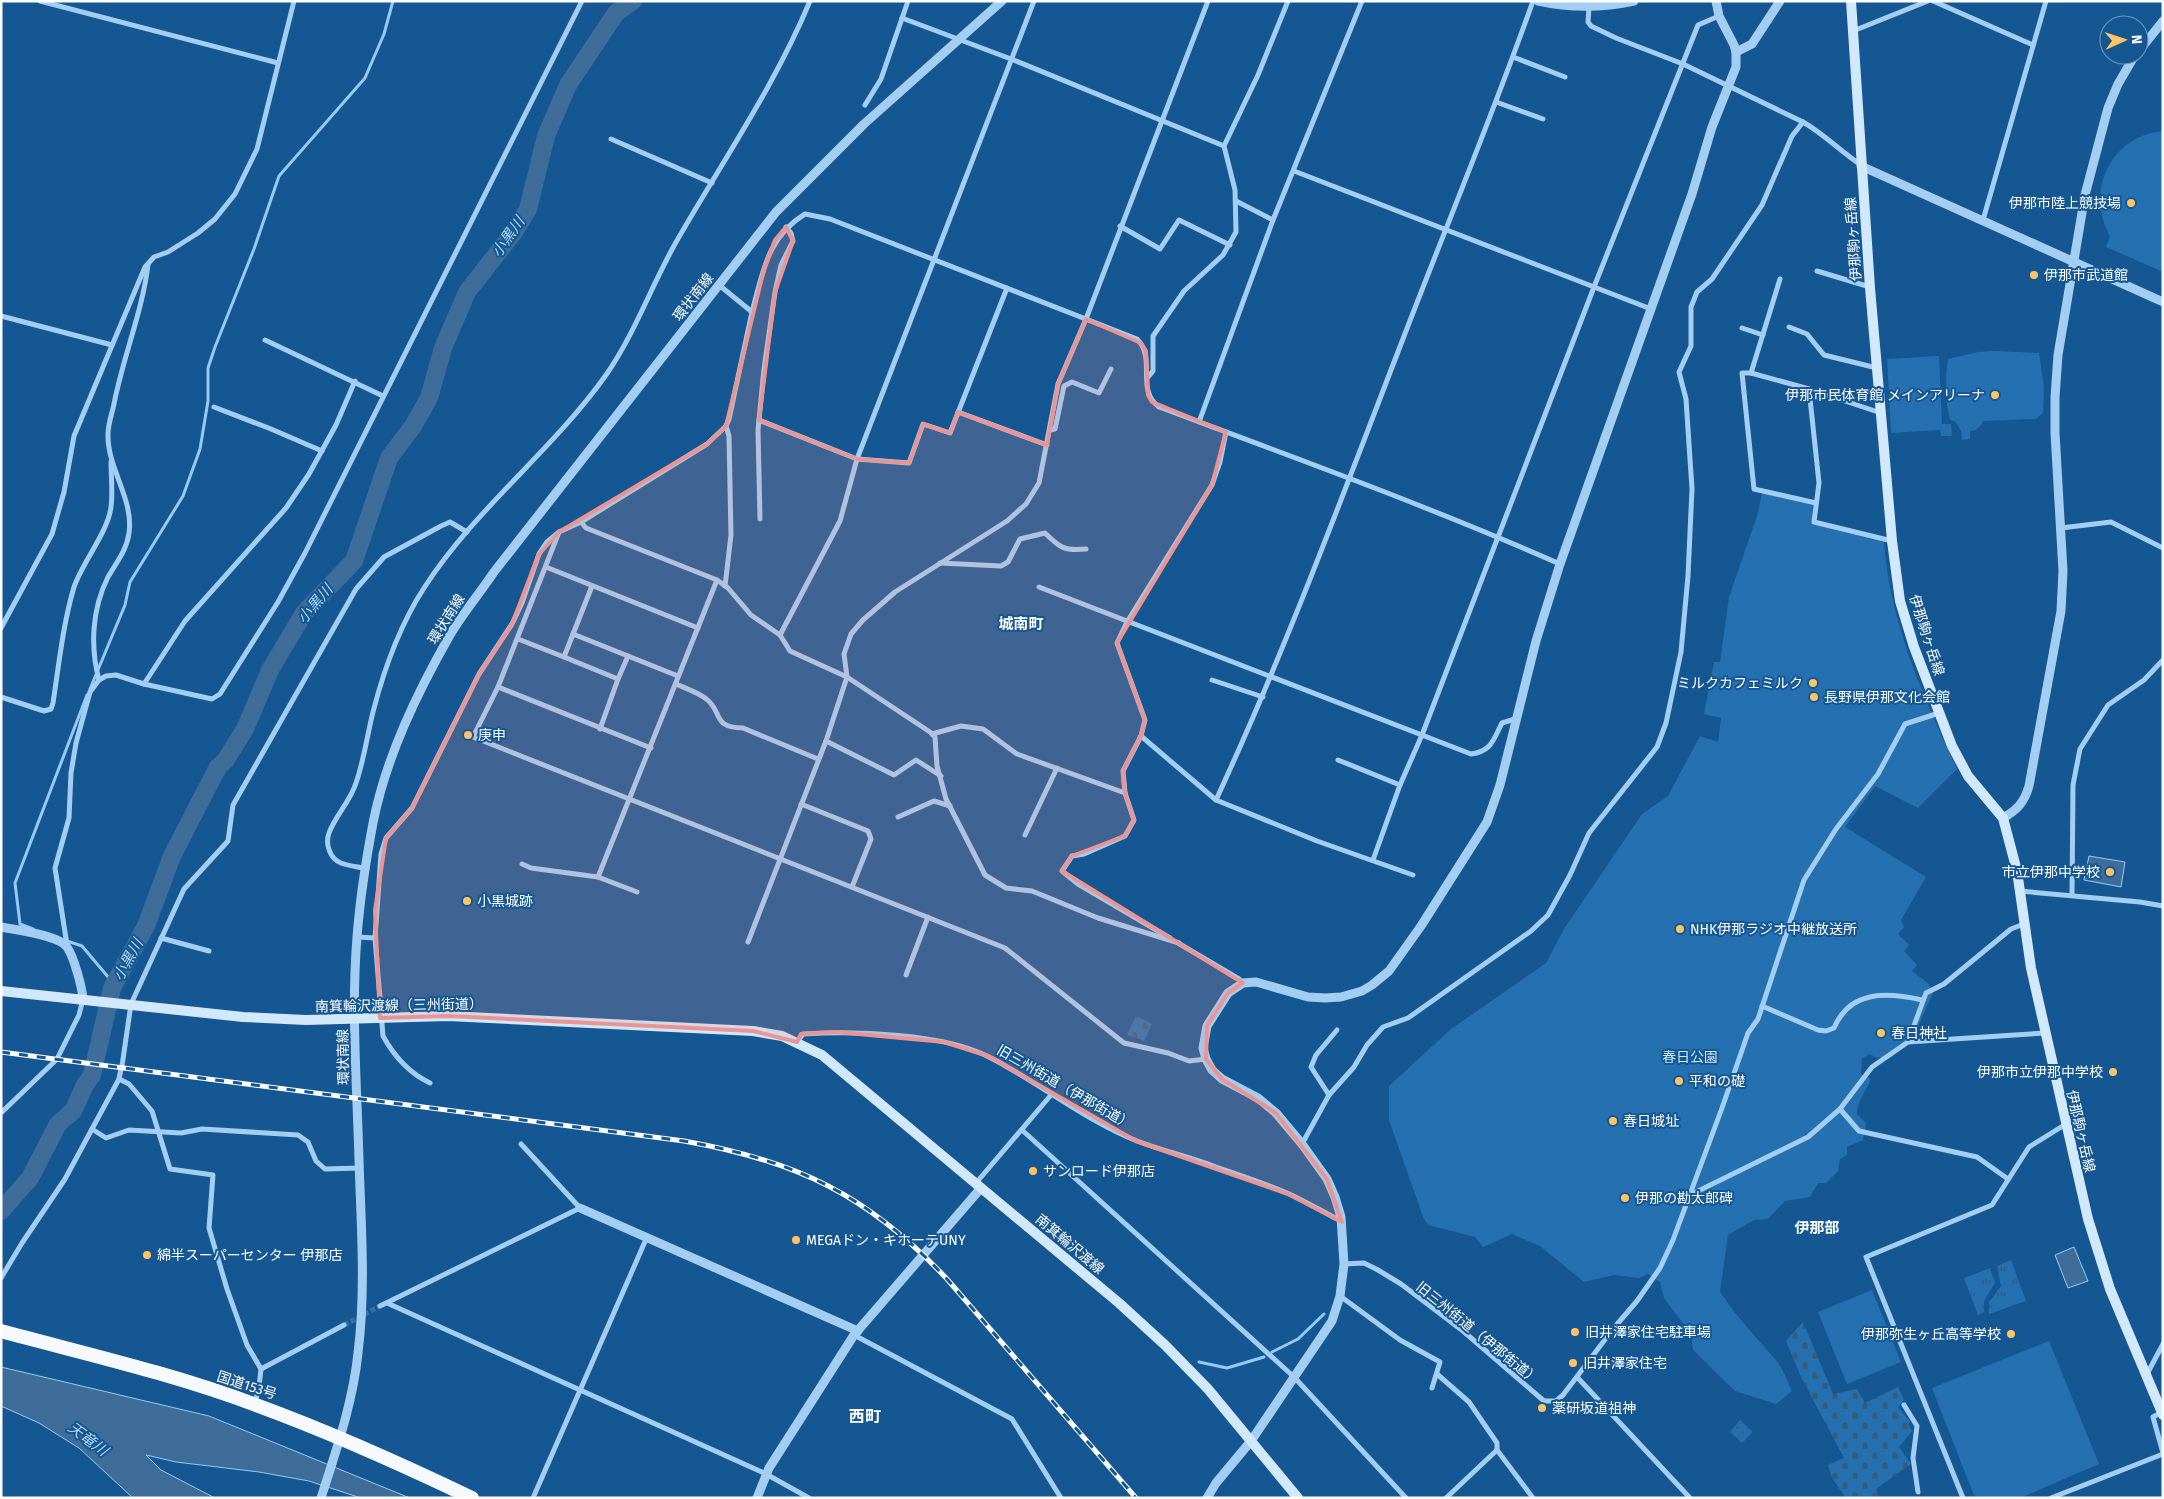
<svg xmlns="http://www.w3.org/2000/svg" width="2164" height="1499" font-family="'Fira Sans','Noto Sans JP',sans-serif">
	<defs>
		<pattern id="grass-tufts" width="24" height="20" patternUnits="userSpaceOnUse" patternTransform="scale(1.25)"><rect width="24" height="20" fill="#2470b0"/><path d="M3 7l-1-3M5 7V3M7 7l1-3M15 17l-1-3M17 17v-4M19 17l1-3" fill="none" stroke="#3c5a74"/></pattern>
		<pattern id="cemetery-stones" width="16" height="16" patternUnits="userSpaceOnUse" patternTransform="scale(1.25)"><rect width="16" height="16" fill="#2470b0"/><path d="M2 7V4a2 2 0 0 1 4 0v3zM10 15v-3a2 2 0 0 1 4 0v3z" fill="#3c5a74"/></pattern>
		<pattern id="garden-dots" width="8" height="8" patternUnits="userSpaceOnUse" patternTransform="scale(1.25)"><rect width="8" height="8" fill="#2470b0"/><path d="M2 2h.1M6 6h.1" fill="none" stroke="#3c5a74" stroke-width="1.8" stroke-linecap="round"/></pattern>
	</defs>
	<rect width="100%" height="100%" fill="#155793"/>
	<g fill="url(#grass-tufts)">
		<polygon points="2011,1260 2026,1301 1989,1314 1989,1302 2001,1286 1997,1266"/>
		<polygon points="1990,1268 1995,1283 1984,1301 1984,1312 1978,1315 1964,1278"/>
	</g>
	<g fill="url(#cemetery-stones)">
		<polygon points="1136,1016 1152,1024 1144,1041 1127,1035"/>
		<polygon points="1803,1322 1833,1394 1857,1389 1865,1403 1898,1387 1904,1400 1898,1407 1910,1422 1908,1425 1912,1431 1899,1447 1911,1464 1876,1489 1879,1498 1846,1498 1832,1478 1828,1465 1844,1458 1802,1379 1786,1341"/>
	</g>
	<g fill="#2470b0">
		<path d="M2163,131V272L2106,247L2110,236C2085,192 2110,136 2163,131Z"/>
		<path d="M1996,351L2039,353L2044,387L2043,413L2036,419L1983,421C1981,427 1976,431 1970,431V439L1962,440L1961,431L1956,422L1950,420C1945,399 1945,380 1948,359L1978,352Z"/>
		<polygon points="1939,356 1942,424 1951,424 1952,436 1941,436 1940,430 1891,433 1887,359"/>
		<path d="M1762,493L1813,505L1812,524L1884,542C1890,623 1923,696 1957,769L1918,808L1875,786L1845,827L1926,877L1901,920L1904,927L1898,934L1909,945L1904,951L1917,965L1912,971L1929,984L1933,993L1913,1038L1890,1058L1875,1057L1870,1054L1862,1058L1861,1075L1871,1079C1866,1092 1857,1100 1857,1114L1866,1123L1863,1140L1847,1147V1155L1840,1159L1838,1171L1826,1183H1818L1810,1197L1785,1201L1768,1219L1754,1220L1728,1235L1720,1292C1736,1316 1756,1337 1775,1359C1783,1368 1787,1381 1792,1391L1776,1404L1735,1391L1693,1350L1691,1334L1664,1298L1660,1282L1648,1274L1639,1278L1614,1275L1584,1282L1540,1246L1512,1234L1483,1247L1475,1237L1428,1225L1423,1217L1389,1120V1086L1451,1029L1546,963L1564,929L1642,814L1668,796L1700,736L1718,742L1721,718L1704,714L1714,662H1720L1729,597L1757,516Z"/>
		<polygon points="1872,1290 1901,1362 1847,1384 1818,1312"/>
		<polygon points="2049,1341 2099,1464 2020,1498 1975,1498 1932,1388"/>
	</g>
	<polygon fill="url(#garden-dots)" points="1740,1420 1753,1432 1742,1443 1730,1432"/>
	<g fill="#3e6d99" stroke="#96caf4">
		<polygon points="2089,856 2125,862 2121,887 2084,880"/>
		<polygon points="2074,1247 2088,1281 2068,1288 2055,1255"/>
		<polygon points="1,1367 209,1416 410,1498 361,1498 309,1481 259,1472 176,1462 146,1455 161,1470 215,1498 133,1498 79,1448 39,1423 1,1406"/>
	</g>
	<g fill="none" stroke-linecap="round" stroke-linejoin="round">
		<g stroke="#96caf4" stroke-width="3">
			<polyline points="90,689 125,605 130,582 183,496 200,449 208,401 208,368 215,347 254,249 279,176 365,78 384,34 393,1"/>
			<polyline points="33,929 20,924 15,883 87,695"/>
			<polyline points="67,941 82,946 114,984"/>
			<polyline points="1272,1352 1298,1339 1324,1314"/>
			<polyline points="1199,1362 1227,1368 1264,1357"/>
		</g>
		<polyline stroke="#3e6d99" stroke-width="18" points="1,1211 30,1178 58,1124 73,1111 85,1085 92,1075 112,988 146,926 172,856 218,767 225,761 245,729 270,670 304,613 354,561 389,458 413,426 429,398 443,348 467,292 514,232 528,209 546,136 568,85 616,13 633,1"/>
		<polyline stroke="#3870a3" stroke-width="5" stroke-dasharray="5 2.5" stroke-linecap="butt" points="344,1325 380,1306"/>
		<g stroke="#a4cef1" stroke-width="5">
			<polyline points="40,1 278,63"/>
			<polyline points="1933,1 2033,45"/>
			<path d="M1589,7L1588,22L1591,26L1616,38L1683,64L1803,122C1824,134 1840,151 1861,165"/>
			<polyline points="902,18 1011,59 1224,146"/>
			<polyline points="1853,31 1928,1"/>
			<polyline points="1513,57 1565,77"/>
			<polyline points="1496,102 1543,119"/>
			<polyline points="865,105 881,79 908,1"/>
			<polyline points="611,139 712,183"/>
			<polyline points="1294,171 1651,309"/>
			<polyline points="1236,201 1273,220"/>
			<polyline points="1983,220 2046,1"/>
			<polyline points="1120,226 1160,249 1179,220 1230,245"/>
			<polyline points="1817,271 1870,287"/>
			<polyline points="1780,279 1751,373 1809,389 1881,413"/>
			<path d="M752,312C763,272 767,237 805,214L830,219L1137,339C1157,359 1135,389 1159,407C1293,457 1428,506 1560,564"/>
			<polyline points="1,316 112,345"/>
			<polyline points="1789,327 1807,334 1824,355 1877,368"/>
			<polyline points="1742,328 1763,335"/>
			<polyline points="265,340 383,396"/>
			<polyline points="1751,373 1742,373 1754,489 1816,503"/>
			<polyline points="1147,378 1153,371 1153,336 1184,291 1223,255 1236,232 1235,190 1224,146 1258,75 1288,1"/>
			<polyline points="1809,389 1819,483 1814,522 1892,541"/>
			<polyline points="214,407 271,429 322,451"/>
			<polyline points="958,412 1047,445"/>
			<polyline points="759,420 857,459 909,463 923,424 950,433 1007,288"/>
			<polyline points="1199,422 1273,220 1362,1"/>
			<polyline points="1050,430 1055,429 1064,386 1072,382 1099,393 1111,369"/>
			<polyline points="760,519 758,430 764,369 775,292 781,265 793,241 791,233 786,227"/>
			<polyline points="581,522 586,528 717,580 728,588 751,615 780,635 790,651 847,677 930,732 935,737 937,766 946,799 985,875 1006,888 1032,891 1098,918 1179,943"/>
			<polyline points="2061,528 2111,522 2163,548"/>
			<polyline points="559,532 498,687 473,737 1005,948 1124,1043 1168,1053 1189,1061 1206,1059"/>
			<path d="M940,563L1001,566L1008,562L1020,539L1045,533C1060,548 1064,551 1086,549"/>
			<polyline points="546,567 698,628"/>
			<polyline points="725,586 731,535 729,436 726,426"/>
			<path d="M1039,587L1471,754C1492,751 1493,740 1502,723L1515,719"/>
			<polyline points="1,628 52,534 64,492 74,436 145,267 154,257 168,252 198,233 215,219 235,194 257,149 294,1"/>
			<polyline points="573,634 592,586"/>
			<polyline points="780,635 840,521 857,459 1034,1"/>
			<polyline points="518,639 564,657 573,634 678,676"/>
			<polyline points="564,657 618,679 600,729"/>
			<polyline points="618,679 628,656"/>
			<path d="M99,680C90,646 92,609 108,577C116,563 127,550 129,533C134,499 107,468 108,434C108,424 112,414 114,404C123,357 142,313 148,265"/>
			<polyline points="1212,680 1263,697"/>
			<polyline points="144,684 185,621 286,508 309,474 336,425 355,381"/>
			<path d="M676,684C685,688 697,692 705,698C724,711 710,727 743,728L818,759"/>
			<polyline points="498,687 651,748"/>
			<path d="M1,697L44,711L51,709L53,703C59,664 63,624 74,587C83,561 108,532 111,507C113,493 111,476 111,462"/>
			<polyline points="932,734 961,726 983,729 1017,754 1125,793"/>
			<polyline points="1141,736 1216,800 1317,841 1413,875"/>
			<polyline points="826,741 894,775 916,760 941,776"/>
			<polyline points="1338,760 1400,785"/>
			<path d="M1216,800C1285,651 1342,497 1401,344C1445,229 1492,117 1533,1"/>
			<polyline points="801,804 868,831 871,839 852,887"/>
			<polyline points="898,817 934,801 950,806"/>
			<polyline points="1025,835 1057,768"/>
			<polyline points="1373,860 1400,785 1422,735 1594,287 1698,25 1719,16"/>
			<polyline points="522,864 531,868 598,877 717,580"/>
			<path d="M367,869C359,867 349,866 341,863C330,859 325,844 329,833C335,816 350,802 356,783C364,760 367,736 373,712C384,669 400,625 424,588C475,509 552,451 606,375C636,332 653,281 679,237C724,159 775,85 810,1"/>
			<polyline points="598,877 637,892"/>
			<polyline points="2019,891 2140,902 2163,906"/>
			<polyline points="2072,895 2073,785 2080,749 2108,705 2144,680 2163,660"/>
			<path d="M357,937L375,938L383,1036C394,1056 409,1073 430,1083"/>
			<polyline points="161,938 209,951"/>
			<polyline points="375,938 381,854 386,838 412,808 479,674 512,624 522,603 539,554 547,542 559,532 581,522 707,444 726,426 729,419 752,312 719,285"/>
			<polyline points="1170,938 1078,884 1062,871 1072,856 1084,854 1125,836 1134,820 1125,793 1123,771 1141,736 1145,720 1117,643 1127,622 1212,485 1220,462 1226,432"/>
			<polyline points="748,942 826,741 847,677 844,654 851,634 863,620 895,592 1007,521 1026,504 1039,483 1058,384 1086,319 1208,1"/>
			<polyline points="1178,943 1239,979 1243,983"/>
			<polyline points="67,945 55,868 69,818 71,773 76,743 90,692 99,680 106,676 116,675 144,684 212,699 220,694 278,602 305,553 582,1"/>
			<polyline points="906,975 928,917"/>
			<path d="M1762,1006L1818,1030L1826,1031L1834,1028C1850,990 1887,992 1922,1000"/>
			<path d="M797,1042L803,1034C856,1031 943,1033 989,1057C1040,1083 1084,1120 1137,1141C1163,1151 1190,1157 1216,1167C1240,1175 1264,1183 1287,1193C1305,1201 1323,1212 1341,1221"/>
			<polyline points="1908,1042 1926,993 1944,984 2011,929 2024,924"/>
			<polyline points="122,1066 131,1004 184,889 228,841 233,805 356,589 384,557 441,526 450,522 467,532"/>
			<polyline points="119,1079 129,1084 152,1111 170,1169 213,1175 209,1228 227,1289 247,1345 261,1369"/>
			<polyline points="1329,1095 1311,1067 1316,1055 1337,1030"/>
			<polyline points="1840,1109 1859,1131 1977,1157 2008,1179"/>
			<polyline points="1,1113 57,1059 79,1015 83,999"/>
			<polyline points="92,1129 106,1138 129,1130 181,1133 202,1129 298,1135 308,1142 316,1161 325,1169 360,1168"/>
			<polyline points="1022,1130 1294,1377 1406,1498"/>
			<polyline points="1302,1144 1329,1095 1354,1067 1367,1045 1383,1027 1408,1018 1531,931 1548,915 1570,875 1589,833 1657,747 1666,723 1681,652 1688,576 1692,489 1686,399 1679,372 1691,346 1691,307 1697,292 1712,279 1762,205 1792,136 1803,122"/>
			<polyline points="976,1183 1051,1095"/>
			<polyline points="1690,1195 1808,1137 1840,1109 1872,1067 1908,1042 2045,1033"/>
			<polyline points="1344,1264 1364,1263 1378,1270 1401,1284 1463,1331 1544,1401 1556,1401 1563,1395 1613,1329 1637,1301 1660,1268 1673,1240 1722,1108 1748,1033 1758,1019 1804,880 1836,829 1878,774 1905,724 1939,713"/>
			<polyline points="1,1278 22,1243 65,1179 119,1079 121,1069"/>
			<polyline points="1340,1296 1400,1340 1440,1362 1432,1388"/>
			<polyline points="387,1303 766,1474 809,1498"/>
			<polyline points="380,1306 580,1208 521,1144"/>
			<polyline points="854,1335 1012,1419 1061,1498"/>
			<polyline points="1437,1374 1469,1402 1497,1443 1497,1450 1533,1498"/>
			<polyline points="2147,1374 2163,1344"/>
			<polyline points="1577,1377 1690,1498"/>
			<polyline points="255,1403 259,1387 261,1369 344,1325"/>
			<polyline points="1904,1405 1917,1426 1913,1458 1918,1492"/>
			<polyline points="2162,1412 2153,1417 2163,1453"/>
			<polyline points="533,1498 647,1237"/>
			<polyline points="1446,1498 1497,1450"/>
			<polyline points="1963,1498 1866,1257 1992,1205 2029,1147 2066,1124"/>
			<polyline points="2051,1498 2163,1454"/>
		</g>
		<g stroke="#a4cef1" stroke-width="9">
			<path d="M1538,1C1570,8 1602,8 1634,1"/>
			<polyline points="2139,51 2163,21"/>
			<polyline points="1736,52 1752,44 1780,1"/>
			<polyline points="1861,166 2163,302"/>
			<path d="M2003,818C2017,810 2024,803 2029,786L2061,611L2063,571L2055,433V397L2058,355L2085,195L2108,108L2118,84L2135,55"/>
			<path d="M1,927C16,930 59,935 67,947C74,957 82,987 83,999"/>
			<polyline points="580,1208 858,1331"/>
			<path d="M321,1498C336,1451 353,1402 358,1353C366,1289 361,1224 359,1160C357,1086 351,1011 357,937C360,899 366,860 373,823C386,757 417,693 450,635C463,613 480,593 494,572L776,212L864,124L1002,1"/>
			<polyline points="757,1498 769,1468 854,1335 981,1188"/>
			<polyline points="1207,1498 1216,1483 1251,1441 1332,1321 1340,1296 1344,1264 1341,1217 1335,1197 1327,1179 1302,1144 1276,1113 1258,1098 1222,1079 1212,1070 1206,1059 1203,1048 1207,1026 1228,993 1243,983 1256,982 1308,997 1325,998 1341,997 1362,991 1372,985 1389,971 1421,926 1487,822 1500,785 1536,641 1560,564 1692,194 1712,127 1736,67 1736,52 1734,45 1719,16 1716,1"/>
		</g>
		<g stroke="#d2e8fc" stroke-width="10">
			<polyline points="1851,1 1870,288 1892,541 1900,601 1914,647 1952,746 1968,776 2003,818 2017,871 2031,968 2088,1219 2110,1289 2163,1415"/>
			<polyline points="1,991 243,1017 306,1020 448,1016 753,1031 782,1036 822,1055 1119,1303 1165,1345 1208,1389 1298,1498"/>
		</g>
		<path stroke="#f6faff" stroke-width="14" d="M1,1331C86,1354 174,1374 256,1405C330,1432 401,1464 472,1498"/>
		<defs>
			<path id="rail" d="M1,1052L684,1141C797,1161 868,1195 947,1279L1136,1498"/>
		</defs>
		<use href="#rail" stroke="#fff" stroke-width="5"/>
		<use href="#rail" stroke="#155793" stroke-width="3" stroke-dasharray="9" stroke-linecap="butt"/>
	</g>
	<path fill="#ea9494" fill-opacity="0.2" stroke="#ea9494" stroke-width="4" stroke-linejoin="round" d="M786,227L793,241L775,292L759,420L857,459L909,463L923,424L950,433L958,412L1047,445L1058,384L1086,319L1141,343L1146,351L1148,395L1152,402L1226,432L1212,485L1117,643L1145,720L1141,736L1123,771L1125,793L1134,820L1125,836L1072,856L1062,871L1243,983L1228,993L1207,1026L1206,1059L1222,1079L1276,1113L1327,1179L1342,1222L1288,1194L1136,1141L988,1056L944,1042L837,1032L801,1034L797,1042L753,1031L448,1016L380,1018L375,910L386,838L412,808L479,674L512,624L539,554L559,532L707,444L726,426L764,269L775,240Z"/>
	<g fill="#ffc464" stroke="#155793" stroke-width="2">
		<circle cx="2131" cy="203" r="5"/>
		<circle cx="2034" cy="275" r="5"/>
		<circle cx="1995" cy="395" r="5"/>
		<circle cx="1813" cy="683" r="5"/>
		<circle cx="1814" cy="697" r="5"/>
		<circle cx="468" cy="735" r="5"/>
		<circle cx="2110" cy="872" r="5"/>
		<circle cx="467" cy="901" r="5"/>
		<circle cx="1680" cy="929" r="5"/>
		<circle cx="1881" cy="1033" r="5"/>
		<circle cx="2113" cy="1072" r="5"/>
		<circle cx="1679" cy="1081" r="5"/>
		<circle cx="1613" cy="1121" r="5"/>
		<circle cx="1033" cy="1171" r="5"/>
		<circle cx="1625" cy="1198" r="5"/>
		<circle cx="796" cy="1240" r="5"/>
		<circle cx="147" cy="1255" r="5"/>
		<circle cx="1575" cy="1332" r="5"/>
		<circle cx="2011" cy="1334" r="5"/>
		<circle cx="1573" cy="1363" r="5"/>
		<circle cx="1542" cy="1408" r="5"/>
	</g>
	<g text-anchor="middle" stroke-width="4" stroke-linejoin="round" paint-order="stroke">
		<g font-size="14" fill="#fff" stroke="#155793" text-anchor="start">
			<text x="2121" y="208" text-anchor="end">伊那市陸上競技場</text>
			<text x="2044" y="280">伊那市武道館</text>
			<text x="1985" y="400" text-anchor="end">伊那市民体育館 メインアリーナ</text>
			<text x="1803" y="688" text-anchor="end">ミルクカフェミルク</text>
			<text x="1824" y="702">長野県伊那文化会館</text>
			<text x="478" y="740">庚申</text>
			<text x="2100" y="877" text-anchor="end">市立伊那中学校</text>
			<text x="477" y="906">小黒城跡</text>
			<text x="1690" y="934">NHK伊那ラジオ中継放送所</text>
			<text x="1891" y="1038">春日神社</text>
			<text x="2103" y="1077" text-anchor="end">伊那市立伊那中学校</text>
			<text x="1689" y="1086">平和の礎</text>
			<text x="1623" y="1126">春日城址</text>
			<text x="1043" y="1176">サンロード伊那店</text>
			<text x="1635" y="1203">伊那の勘太郎碑</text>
			<text x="806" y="1245">MEGAドン・キホーテUNY</text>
			<text x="157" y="1260">綿半スーパーセンター 伊那店</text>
			<text x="1585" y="1337">旧井澤家住宅駐車場</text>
			<text x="2001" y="1339" text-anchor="end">伊那弥生ヶ丘高等学校</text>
			<text x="1583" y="1368">旧井澤家住宅</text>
			<text x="1552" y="1413">薬研坂道祖神</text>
		</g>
		<g font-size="14" fill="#fff" stroke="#155793">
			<text transform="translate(1853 239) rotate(-94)" y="5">伊那駒ヶ岳線</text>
			<text transform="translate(693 297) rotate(-52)" y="5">環状南線</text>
			<text transform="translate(446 619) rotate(-58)" y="5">環状南線</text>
			<text transform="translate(1927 635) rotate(72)" y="5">伊那駒ヶ岳線</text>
			<text transform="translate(399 1005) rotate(-1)" y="5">南箕輪沢渡線（三州街道）</text>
			<text transform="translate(343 1057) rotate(-91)" y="5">環状南線</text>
			<text transform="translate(1065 1087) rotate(30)" y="5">旧三州街道（伊那街道）</text>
			<text transform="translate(2081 1131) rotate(77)" y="5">伊那駒ヶ岳線</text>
			<text transform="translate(1070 1244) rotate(40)" y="5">南箕輪沢渡線</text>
			<text transform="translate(1478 1333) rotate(39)" y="5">旧三州街道（伊那街道）</text>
			<text transform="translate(247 1385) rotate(18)" y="5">国道153号</text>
		</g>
		<g font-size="14" fill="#cbe6fc" stroke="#155793">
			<text x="1690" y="1062">春日公園</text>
		</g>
		<g font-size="15" font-style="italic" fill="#b0d7f8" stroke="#155793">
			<text transform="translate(508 237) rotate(-55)" y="5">小黒川</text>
			<text transform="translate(315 604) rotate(-50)" y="5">小黒川</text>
			<text transform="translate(128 960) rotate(-61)" y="5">小黒川</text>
			<text transform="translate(88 1439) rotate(37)" y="5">天竜川</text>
		</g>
		<g font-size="15" font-weight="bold" fill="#fff" stroke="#155793">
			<text x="1021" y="629">城南町</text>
			<text x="1817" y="1233">伊那部</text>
		</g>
		<g font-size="16" font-weight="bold" fill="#fff" stroke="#155793">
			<text x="865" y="1422">西町</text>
		</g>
	</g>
	<rect width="2164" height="1499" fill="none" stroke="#ffffff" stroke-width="5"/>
	<g transform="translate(2124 40) rotate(87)"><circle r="24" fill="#155793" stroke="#739abe"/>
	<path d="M0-4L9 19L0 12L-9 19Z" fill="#ffc464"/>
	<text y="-8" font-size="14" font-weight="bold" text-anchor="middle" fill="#ffffff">N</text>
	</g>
</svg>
